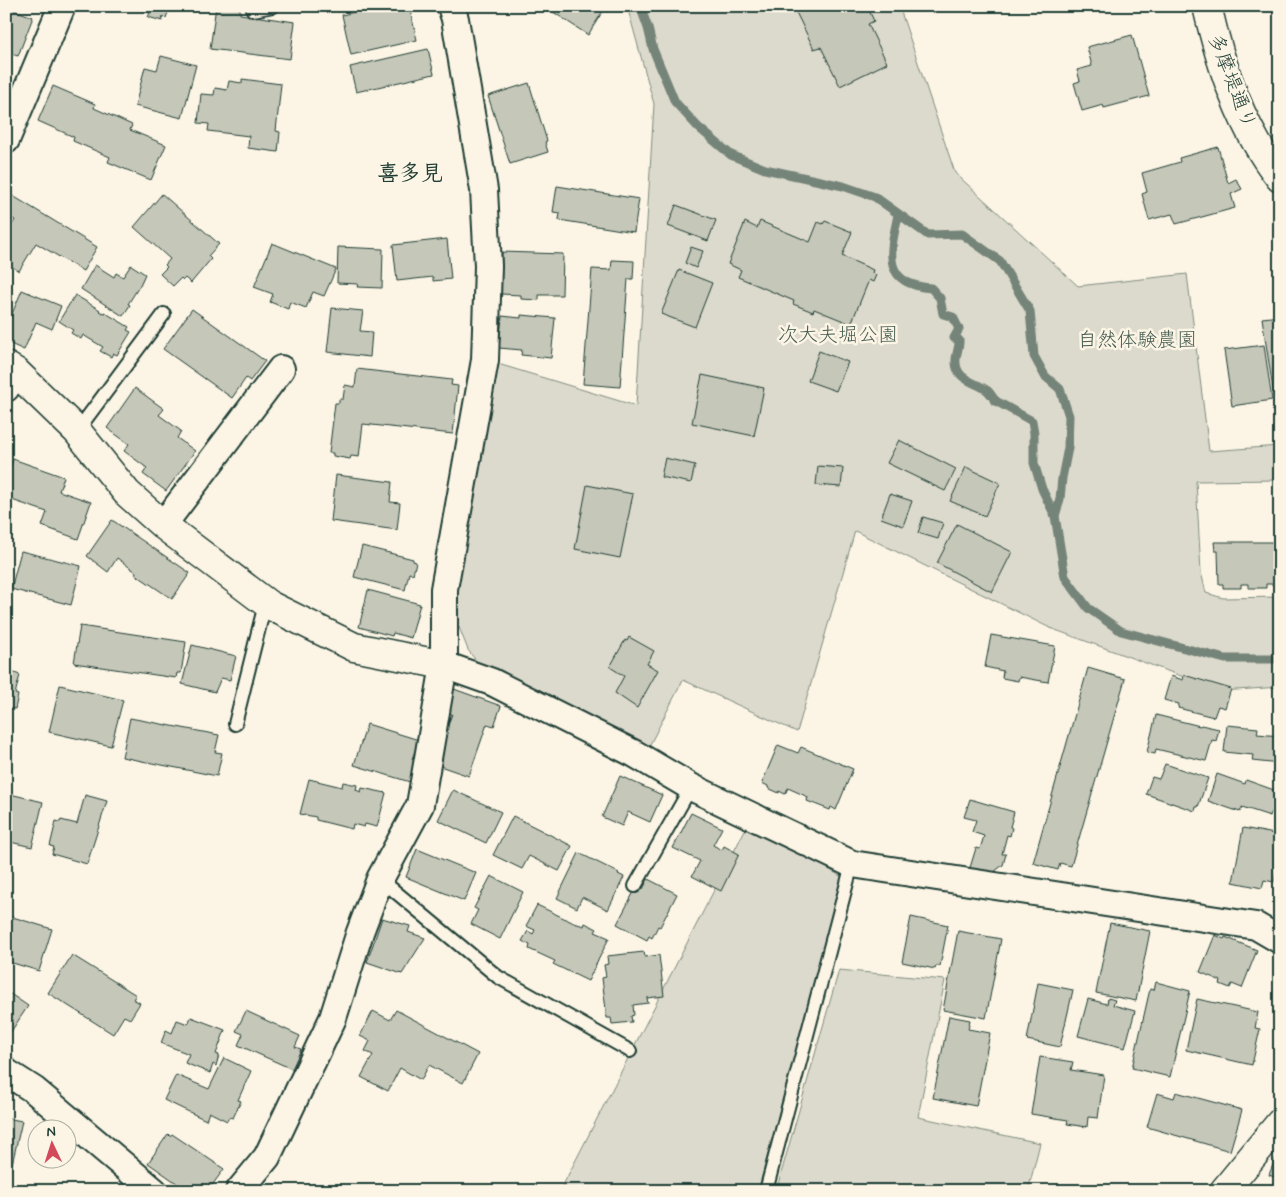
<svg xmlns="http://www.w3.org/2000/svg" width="1286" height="1197" font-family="Mynerve,'Klee One',sans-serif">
	<rect width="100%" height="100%" fill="#fcf5e5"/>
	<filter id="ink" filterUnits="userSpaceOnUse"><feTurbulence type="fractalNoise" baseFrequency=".02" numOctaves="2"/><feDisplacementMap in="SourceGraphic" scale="10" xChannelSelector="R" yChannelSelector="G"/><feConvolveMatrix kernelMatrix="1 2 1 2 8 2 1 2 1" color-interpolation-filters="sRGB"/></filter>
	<g filter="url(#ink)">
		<g fill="#dcdacc" stroke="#7e8c80">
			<polygon points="627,6 899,6 955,173 1078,286 1187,274 1209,451 1280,446 1280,480 1196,481 1201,572 1206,593 1223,598 1280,597 1280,687 1222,691 1050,628 855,531 797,732 683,680 643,758 492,682 468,650 444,589 485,360 636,406 654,104"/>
			<polygon points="749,822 842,877 758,1191 560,1191"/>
			<polygon points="839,970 945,980 918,1117 1040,1143 1028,1191 776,1191"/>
		</g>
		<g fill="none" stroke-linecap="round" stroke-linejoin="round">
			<g stroke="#758479" stroke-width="9">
				<polyline points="640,6 648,28 653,49 675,102 698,127 731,155 765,169 843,186 875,197 928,235 962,234 1000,261 1030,311 1034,356 1045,376 1060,389 1069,416 1068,448 1062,478 1060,499 1055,516"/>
				<path d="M898,215C890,252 881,284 931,288L940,298L943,314L953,317L959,329L954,338L959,340C960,348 955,354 956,363C957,381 977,382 988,391C991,394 993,398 996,401"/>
				<polyline points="994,400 1032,421 1034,433 1034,463 1042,489 1055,516 1065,577 1088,608 1121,631 1225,659 1280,659"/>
			</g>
		</g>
		<g fill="#c5c7b9" stroke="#1f3d34">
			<polygon points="128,6 170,6 166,18 163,17 162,21 148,17 150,13"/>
			<polygon points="216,6 240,8 240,14 295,22 290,59 210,49"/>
			<polygon points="377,6 409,6 417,40 351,55 342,15 371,8 372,12 379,10"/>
			<polygon points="544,6 606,6 588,35"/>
			<polygon points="793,6 867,6 874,21 868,24 887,63 840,86 821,47 814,49"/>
			<polygon points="6,7 33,17 18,56 8,53 10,48 6,46"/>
			<polygon points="1132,35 1149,96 1104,108 1103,105 1082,111 1074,83 1080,81 1077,70 1092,66 1087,47"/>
			<polygon points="428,49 434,74 356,92 350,67"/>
			<polygon points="161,56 196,65 182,118 135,106 145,67 157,70"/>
			<polygon points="242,79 281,84 276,131 280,132 278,152 248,148 249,136 208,131 209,124 198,123 201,94 214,95 215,88 227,90 229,81 242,83"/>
			<polygon points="529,83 547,141 545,142 548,152 510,164 488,96"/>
			<polygon points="53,86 95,104 94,108 132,125 130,130 166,145 151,180 108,162 110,157 73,141 74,137 38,121"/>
			<polygon points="1218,147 1228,183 1236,179 1242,189 1231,194 1235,208 1176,224 1172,214 1149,220 1142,194 1147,192 1142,173 1180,162 1179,158"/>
			<polygon points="557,186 639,199 634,232 559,220 560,213 553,212"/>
			<polygon points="162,194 219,244 208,256 211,259 191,283 185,278 183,280 181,278 173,286 160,274 167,267 165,265 170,259 134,227"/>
			<polygon points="13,196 97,247 83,271 36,243 19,271 6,263 6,235 15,220 6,215 6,206"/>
			<polygon points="676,205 716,220 708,241 668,226"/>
			<polygon points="760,221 810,242 818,222 823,224 825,221 852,232 842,256 873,270 872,273 876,275 873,282 869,280 851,324 814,309 813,312 793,304 794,301 738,277 741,270 728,264 745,222 757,228"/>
			<polygon points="447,239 451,279 433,281 433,277 397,281 393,245"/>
			<polygon points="272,243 336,269 324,296 313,292 306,308 290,302 288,309 270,302 273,294 254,287"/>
			<polygon points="338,247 383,249 382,288 357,287 358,284 337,283"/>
			<polygon points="691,247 703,251 696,268 685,263"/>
			<polygon points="502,252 563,254 562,295 539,295 539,300 521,299 521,295 501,294"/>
			<polygon points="612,260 634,261 633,279 628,279 620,387 583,384 592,269 611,270"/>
			<polygon points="95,265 114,277 116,273 123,277 131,265 145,274 140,285 128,304 130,305 123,316 81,289"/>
			<polygon points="679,270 712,283 695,327 661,314"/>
			<polygon points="22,290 61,306 52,329 36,322 24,350 6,342 6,328"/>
			<polygon points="75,295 100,310 99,311 103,313 104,312 129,327 127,330 131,332 117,355 113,353 111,357 100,351 103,347 83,335 81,339 71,333 73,330 59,321"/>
			<polygon points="332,308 363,311 360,331 372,332 370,357 327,352"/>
			<polygon points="192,309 265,361 250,381 246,378 232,398 163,349"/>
			<polygon points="521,315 555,318 551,358 521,355 522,350 499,348 502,316 521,318"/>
			<polygon points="1280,316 1280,395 1274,396 1262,318"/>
			<polygon points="1264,345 1272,400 1232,406 1224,350"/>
			<polygon points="819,351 848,362 836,391 808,381"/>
			<polygon points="357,369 452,380 451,385 458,386 453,434 363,424 359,457 351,456 350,459 333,456 333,453 329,453 335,403 339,403 339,399 343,399 345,385 355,387"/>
			<polygon points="702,375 764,388 754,436 692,423"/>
			<polygon points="135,388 164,409 159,415 181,431 177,438 195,451 166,491 143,474 147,468 124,451 129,444 107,428"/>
			<polygon points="899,440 956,469 945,491 887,463"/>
			<polygon points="665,458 695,465 691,483 661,477"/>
			<polygon points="13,459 64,477 59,491 91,502 78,539 42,526 47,512 6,498 6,480"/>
			<polygon points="818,466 843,468 841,487 816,485"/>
			<polygon points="966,467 1000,483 985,516 950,501"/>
			<polygon points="336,475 392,482 390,502 400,503 397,530 331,521"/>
			<polygon points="587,485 633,494 620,558 575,549"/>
			<polygon points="890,494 912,501 903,526 881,518"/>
			<polygon points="923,517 943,523 938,539 918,533"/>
			<polygon points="112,520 190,573 172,599 135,574 136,572 117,558 108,572 87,556"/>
			<polygon points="957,524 1012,552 992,592 937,563"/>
			<polygon points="1214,542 1280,542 1280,588 1274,588 1274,584 1266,584 1266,588 1248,588 1248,584 1241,584 1241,588 1223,588 1223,584 1219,584 1218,551 1215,551"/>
			<polygon points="362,546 413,559 413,561 416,562 413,574 409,573 405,590 354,577"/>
			<polygon points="21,551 81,566 71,605 11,589"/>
			<polygon points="368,590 420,604 411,638 393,633 392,636 359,627"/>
			<polygon points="80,626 186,642 181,673 177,673 176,678 74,663"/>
			<polygon points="991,635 1055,646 1048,682 1019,677 1018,681 1002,678 1003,671 985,667"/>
			<polygon points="629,637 654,651 647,664 658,670 637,708 615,693 624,676 610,667 625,640 627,641"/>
			<polygon points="192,645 236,656 230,680 221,678 215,692 182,684"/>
			<polygon points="1088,668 1125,679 1071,866 1060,863 1058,870 1033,863"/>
			<polygon points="6,670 20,675 15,694 18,695 15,709 9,708 9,715 6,714"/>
			<polygon points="1184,675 1231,689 1225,708 1218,706 1214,717 1178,708 1179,704 1164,700 1171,676 1183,680"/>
			<polygon points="60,685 123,700 111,746 49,732"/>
			<polygon points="454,689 501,706 494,726 487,724 469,776 437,765 436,756 452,714 443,710 450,691 453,692"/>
			<polygon points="1156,715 1200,726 1201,725 1219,729 1216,741 1212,740 1206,761 1156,749 1155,754 1147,752"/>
			<polygon points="130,718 219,735 215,752 222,753 217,776 122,757"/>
			<polygon points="367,724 419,740 412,759 417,761 410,782 354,765"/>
			<polygon points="1227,725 1258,728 1257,734 1280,736 1280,764 1252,761 1253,755 1224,752"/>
			<polygon points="778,745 798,753 801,747 853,769 836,810 831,807 830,810 807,801 808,797 788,788 785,794 779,791 779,793 768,788 768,786 762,783"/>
			<polygon points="1165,764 1208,778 1198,807 1196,807 1195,811 1146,794 1152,777 1159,779"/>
			<polygon points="1217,774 1245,784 1246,780 1274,790 1276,784 1280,785 1280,814 1272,811 1270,816 1242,807 1240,812 1208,801"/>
			<polygon points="620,776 662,795 650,822 628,812 622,826 602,817"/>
			<polygon points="309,779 342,787 343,782 357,785 356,790 361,792 362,788 386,793 377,827 365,824 364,827 353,824 352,829 316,820 316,817 300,814"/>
			<polygon points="453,790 501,812 486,843 438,820"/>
			<polygon points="6,793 43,802 32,847 6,841"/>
			<polygon points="85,795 107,801 87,864 52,854 54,847 50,846 56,821 60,822 61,820 77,824"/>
			<polygon points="970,799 1014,812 1010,827 1012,828 1010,836 1007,835 1002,854 1006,854 1003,865 990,875 969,871 976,848 980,849 984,836 972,832 976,820 964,817"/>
			<polygon points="691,813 722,828 713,845 722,850 724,846 739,854 721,891 692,876 700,861 673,848"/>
			<polygon points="513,816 572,846 559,871 529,856 522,869 493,855"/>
			<polygon points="1243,828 1280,835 1280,853 1274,882 1264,880 1262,888 1233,882"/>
			<polygon points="417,849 476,873 464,901 406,877"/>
			<polygon points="579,853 619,873 618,874 624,877 608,910 582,897 577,908 557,898"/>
			<polygon points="491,876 523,892 500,939 471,924 478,910 474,908"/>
			<polygon points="648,879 677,894 660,927 658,926 652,938 649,936 647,940 617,924 637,886 643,889"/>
			<polygon points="537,905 574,923 584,926 585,923 597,929 595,932 609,938 588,981 553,964 555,961 529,949 530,945 522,941 528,931 533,934 535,930 526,926"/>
			<polygon points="6,915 52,929 39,971 6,961"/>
			<polygon points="911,917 948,925 940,966 936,966 935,969 902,962"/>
			<polygon points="382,918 410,926 408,932 425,938 402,974 367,962"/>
			<polygon points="1110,923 1150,931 1136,1001 1096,993"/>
			<polygon points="958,931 1001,939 986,1018 943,1010"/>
			<polygon points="1215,935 1224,939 1225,937 1257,950 1242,988 1232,984 1230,988 1220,984 1221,981 1200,972"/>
			<polygon points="644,952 645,957 659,955 664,996 647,998 648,1003 633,1005 634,1015 631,1016 632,1022 612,1024 611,1018 607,1018 602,978 606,977 604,965 608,964 607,956"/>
			<polygon points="72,955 136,995 133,999 140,1003 130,1019 124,1016 113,1034 48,993"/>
			<polygon points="1156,982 1190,991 1170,1077 1132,1068 1150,989 1154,990"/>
			<polygon points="1038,983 1073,990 1060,1047 1027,1040"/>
			<polygon points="6,991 28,1006 6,1039"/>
			<polygon points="1108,998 1115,1000 1113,1005 1135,1011 1125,1048 1078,1036 1088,999 1107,1004"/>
			<polygon points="1197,999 1258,1012 1255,1028 1260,1029 1252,1065 1186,1050"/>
			<polygon points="396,1010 478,1054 463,1083 429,1065 421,1080 400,1068 388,1091 361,1077 373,1055 365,1051 370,1041 360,1036 373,1011 390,1020"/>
			<polygon points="246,1011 300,1036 295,1047 301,1049 292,1069 238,1045 243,1034 236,1031"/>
			<polygon points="949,1016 970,1020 968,1029 990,1033 976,1106 933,1098"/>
			<polygon points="191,1017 225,1030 216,1054 219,1055 216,1066 213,1064 210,1073 185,1063 189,1054 161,1043 166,1030 172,1033 177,1020 188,1024"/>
			<polygon points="1040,1057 1073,1062 1071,1070 1104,1075 1098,1118 1088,1117 1087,1127 1067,1124 1068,1120 1031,1114"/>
			<polygon points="224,1058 251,1071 238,1100 241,1101 233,1118 229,1117 227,1121 209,1112 206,1120 164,1100 176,1075 209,1089"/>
			<polygon points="1176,1092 1242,1110 1230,1151 1147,1127 1157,1093 1174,1098"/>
			<polygon points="6,1118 22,1121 6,1190"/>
			<polygon points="168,1134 170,1136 172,1134 224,1169 210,1188 208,1187 205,1191 188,1191 148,1163"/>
			<polygon points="1280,1146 1280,1179 1269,1175"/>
		</g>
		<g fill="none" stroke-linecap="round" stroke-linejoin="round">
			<defs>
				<g id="lane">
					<polyline points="253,10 273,6"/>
					<polyline points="77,431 164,314"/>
					<polyline points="235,724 262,616 269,605"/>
					<polyline points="380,879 498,977 630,1051"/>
					<polyline points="635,886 691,787"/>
					<polyline points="766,1191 852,864"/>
				</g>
				<g id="street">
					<polyline points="6,140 62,6"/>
					<polyline points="6,388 16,372"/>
					<polyline points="163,525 281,369"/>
					<polyline points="444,665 492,682 635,754 691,787 852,864 1256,926 1280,940"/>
					<polyline points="6,1072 34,1090 154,1191"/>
					<polyline points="239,1191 267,1157 333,1018 360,932 380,879 420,805 444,665 444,589 485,360 488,266 484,190 455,19 451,6"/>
				</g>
				<g id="secondary">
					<polyline points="6,366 16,372 77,431 127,493 163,525 269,605 354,647 444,665"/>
					<polyline points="1224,1191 1280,1123"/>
				</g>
				<path id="primary" d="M1207,6C1221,67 1241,128 1280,178"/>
			</defs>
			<use href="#lane" stroke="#1f3d34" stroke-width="16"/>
			<use href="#street" stroke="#1f3d34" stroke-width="30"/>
			<use href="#secondary" stroke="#1f3d34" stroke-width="31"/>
			<use href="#primary" stroke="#1f3d34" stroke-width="31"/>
			<use href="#lane" stroke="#fcf5e5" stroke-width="12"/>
			<use href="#street" stroke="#fcf5e5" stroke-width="26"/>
			<use href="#secondary" stroke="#fcf5e5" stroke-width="28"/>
			<use href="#primary" stroke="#fcf5e5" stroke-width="28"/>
		</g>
	</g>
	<g text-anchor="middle" stroke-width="5" stroke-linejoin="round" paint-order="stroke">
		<g font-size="20" fill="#1f3d34" stroke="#fcf5e5">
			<text transform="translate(1233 81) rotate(69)" y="7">多摩堤通り</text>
		</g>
		<g font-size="20" fill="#455c52" stroke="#fcf5e5">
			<text x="838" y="341">次大夫堀公園</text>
			<text x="1137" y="346">自然体験農園</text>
		</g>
		<g font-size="22" font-weight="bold" fill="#1f3d34" stroke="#fcf5e5">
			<text x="410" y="180">喜多見</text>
		</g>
	</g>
	<rect width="1286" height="1197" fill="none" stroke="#fcf5e5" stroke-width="25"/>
	<rect x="12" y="12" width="1261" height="1172" fill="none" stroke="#1f3d34" stroke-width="2" filter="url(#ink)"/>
	<g transform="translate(52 1144) rotate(356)"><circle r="24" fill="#fcf5e5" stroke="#a4ab9e"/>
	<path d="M0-4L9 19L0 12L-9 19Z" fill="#d1495b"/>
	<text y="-8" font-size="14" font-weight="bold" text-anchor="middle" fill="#1f3d34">N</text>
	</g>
</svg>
